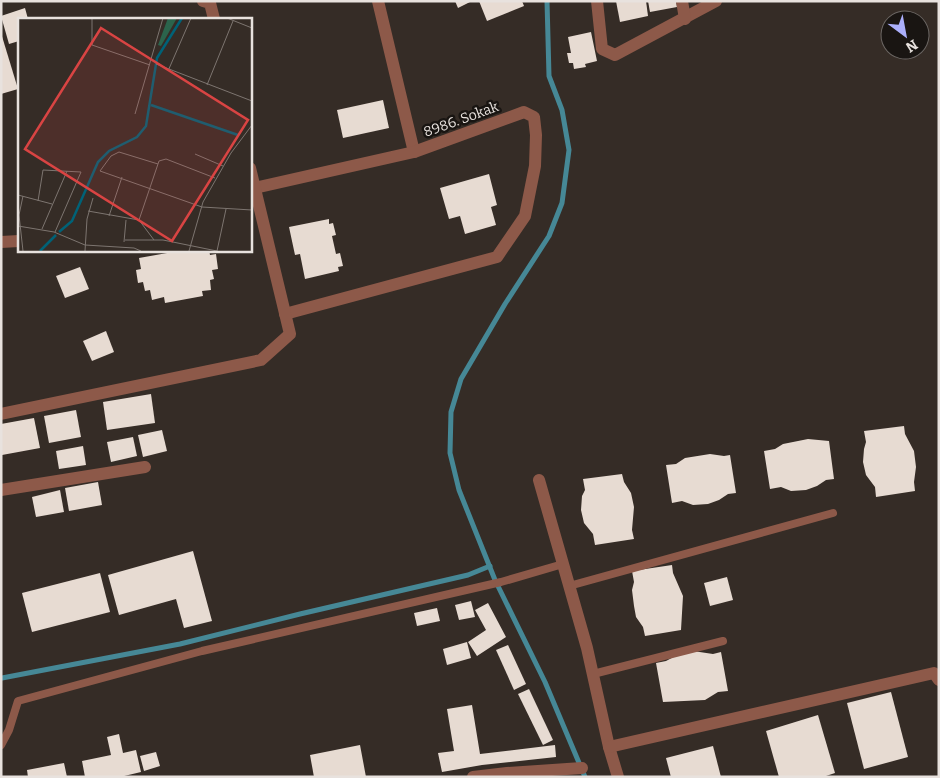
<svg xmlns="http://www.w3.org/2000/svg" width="940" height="778" font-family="Bitter,serif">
	<rect width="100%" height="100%" fill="#352c26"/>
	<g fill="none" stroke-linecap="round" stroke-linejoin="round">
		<g stroke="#468896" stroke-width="5">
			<polyline points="547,1 549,76 562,110 569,150 562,203 549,236 505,304 461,379 451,412 450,453 459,490 495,580 545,682 585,777"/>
			<polyline points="2,678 180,644 300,614 468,575 490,566"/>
		</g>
	</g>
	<g fill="#e7dbd2">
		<polygon points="455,1 472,1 458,8"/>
		<polygon points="479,1 522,1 524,6 487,21"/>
		<polygon points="616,1 646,1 648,16 620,22"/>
		<polygon points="648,1 676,1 677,7 650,12"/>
		<polygon points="25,8 28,19 19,19 19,41 9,44 1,16"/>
		<polygon points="591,32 597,61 585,64 586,67 574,69 573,63 569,63 567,53 571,53 568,37"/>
		<polygon points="1,33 18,89 1,94"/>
		<polygon points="383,100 389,128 343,138 337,110"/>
		<polygon points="489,174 497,205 491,207 496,225 465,234 460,216 449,219 440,188"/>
		<polygon points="329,219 329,224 333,223 336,235 332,236 336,254 340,253 343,266 338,267 339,271 305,279 300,254 295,255 289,227"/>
		<polygon points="184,250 209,250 210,255 216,254 218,269 212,270 214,279 210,280 211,290 202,291 203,296 165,303 164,297 152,300 150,290 145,291 143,282 138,283 136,270 141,269 139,258"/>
		<polygon points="80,267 89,289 65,298 56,276"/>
		<polygon points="106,331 114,352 92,361 83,341"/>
		<polygon points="151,394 155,423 107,430 103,402"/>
		<polygon points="76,410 81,437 49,443 44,416"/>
		<polygon points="34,418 40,448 2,455 1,424"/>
		<polygon points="904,426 905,434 914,451 916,467 914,482 915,491 876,497 875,487 866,475 863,462 864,449 866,442 864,431"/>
		<polygon points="162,430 167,451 143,457 138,435"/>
		<polygon points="133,437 137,456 111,462 107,442"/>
		<polygon points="808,439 829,441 834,479 826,480 817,486 806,490 791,491 781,487 770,489 764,451 775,449 783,444"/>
		<polygon points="83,446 86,465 59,469 56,451"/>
		<polygon points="710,454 724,456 730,455 736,493 728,494 719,500 708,504 693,505 682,501 672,503 666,465 676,464 685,458"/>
		<polygon points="622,474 624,482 631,493 634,507 632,530 634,539 595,545 593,534 584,523 581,510 582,496 585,490 583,479"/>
		<polygon points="98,482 102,505 69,511 65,488"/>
		<polygon points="60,490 64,512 36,517 32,497"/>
		<polygon points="193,551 212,621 184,628 176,599 119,615 108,575"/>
		<polygon points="672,565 673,573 683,596 681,630 645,636 643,627 636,617 634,606 632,590 634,582 632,571"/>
		<polygon points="100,573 110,612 32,632 22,593"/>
		<polygon points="727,577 733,600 710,606 704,583"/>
		<polygon points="471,601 475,617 459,620 455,605"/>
		<polygon points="488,603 506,637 477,656 468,642 486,630 475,610"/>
		<polygon points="437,608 440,621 417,626 414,613"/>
		<polygon points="467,642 471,658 447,665 443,649"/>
		<polygon points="508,645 526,684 514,690 496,650"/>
		<polygon points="693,651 713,654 721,652 728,691 718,692 705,700 663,702 656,663 666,661 681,653"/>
		<polygon points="529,689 553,740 543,745 518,694"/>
		<polygon points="891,692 908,757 864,769 847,703"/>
		<polygon points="472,705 480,754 555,745 556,757 482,765 442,772 438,753 454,751 447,709"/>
		<polygon points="818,715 835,773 823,777 779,777 766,731"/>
		<polygon points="119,734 123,753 136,750 141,772 120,777 85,777 82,761 111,755 107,737"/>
		<polygon points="360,745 366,777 314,777 310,755"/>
		<polygon points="713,746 721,777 671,777 666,758"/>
		<polygon points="156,752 160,766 144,771 140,756"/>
		<polygon points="64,763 67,777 28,777 27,770"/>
	</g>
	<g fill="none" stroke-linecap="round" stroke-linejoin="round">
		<g stroke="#8d5949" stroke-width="8">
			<polyline points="569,586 833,513"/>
			<polyline points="593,674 723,641"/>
			<polyline points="1,745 9,730 18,701 202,651 501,582 563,564"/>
		</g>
		<g stroke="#8d5949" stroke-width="12">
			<polyline points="203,1 210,3 214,19"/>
			<polyline points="378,1 414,152"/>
			<polyline points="597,1 602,49 615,55 716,1"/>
			<polyline points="682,1 685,19"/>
			<polyline points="250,189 414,152 524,112 534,117 536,135 535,166 525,216 497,257 285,314"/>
			<polyline points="1,242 19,241"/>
			<polyline points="1,414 261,360 290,334 250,168"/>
			<polyline points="539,480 587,648 609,747 618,777"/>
			<polyline points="1,490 145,467"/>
			<polyline points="609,747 934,673 939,680"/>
			<polyline points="473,777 507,773 582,768"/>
		</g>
	</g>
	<g text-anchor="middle" stroke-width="5" stroke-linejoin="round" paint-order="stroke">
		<g font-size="14" fill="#e8e2de" stroke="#191512">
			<text transform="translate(461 119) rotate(-20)" y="5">8986. Sokak</text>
		</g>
	</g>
	<g transform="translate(18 18)">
		<rect width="234" height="234" fill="#352c26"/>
		<path d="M150,0H159L143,28L140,27Z" fill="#2b644c"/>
		<path fill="none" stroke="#006277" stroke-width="2.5" d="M133,87L220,117M41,214L54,203L80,144L91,133L119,119L128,108L139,40L164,0M22,233L38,217"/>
		<path fill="none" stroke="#7d7570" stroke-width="1" d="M74,0V27L132,47M209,0L234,10M138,46L234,83M150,53L173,0M189,67L215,3M117,96L145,0M177,136L205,148M140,146L101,134L93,138L82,153L184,189L234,192M0,177L34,186M5,178L1,197L5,233M20,183L25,152L63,154L37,214M70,193L121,202M91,198L104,159M0,208L36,214L67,227L116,230L123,233M24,211L49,153M107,222H145L199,233L208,191M136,222L121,202L141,143L148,141L197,160M106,224L108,202M67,233L69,201L75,180M171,233L185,184L213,135L234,107"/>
		<path fill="#d94443" fill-opacity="0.15" stroke="#d94443" stroke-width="2.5" d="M83,10L230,102L154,223L7,131Z"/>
		<rect width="234" height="234" fill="none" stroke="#e8e2de" stroke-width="2.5"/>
	</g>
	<rect width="940" height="778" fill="none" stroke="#e8e2de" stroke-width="5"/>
	<g transform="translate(905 35) rotate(148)"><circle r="24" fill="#191512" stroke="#6c6764"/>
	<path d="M0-4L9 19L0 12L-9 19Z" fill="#abaffb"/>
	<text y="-8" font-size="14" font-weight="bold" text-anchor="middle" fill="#e8e2de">N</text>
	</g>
</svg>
